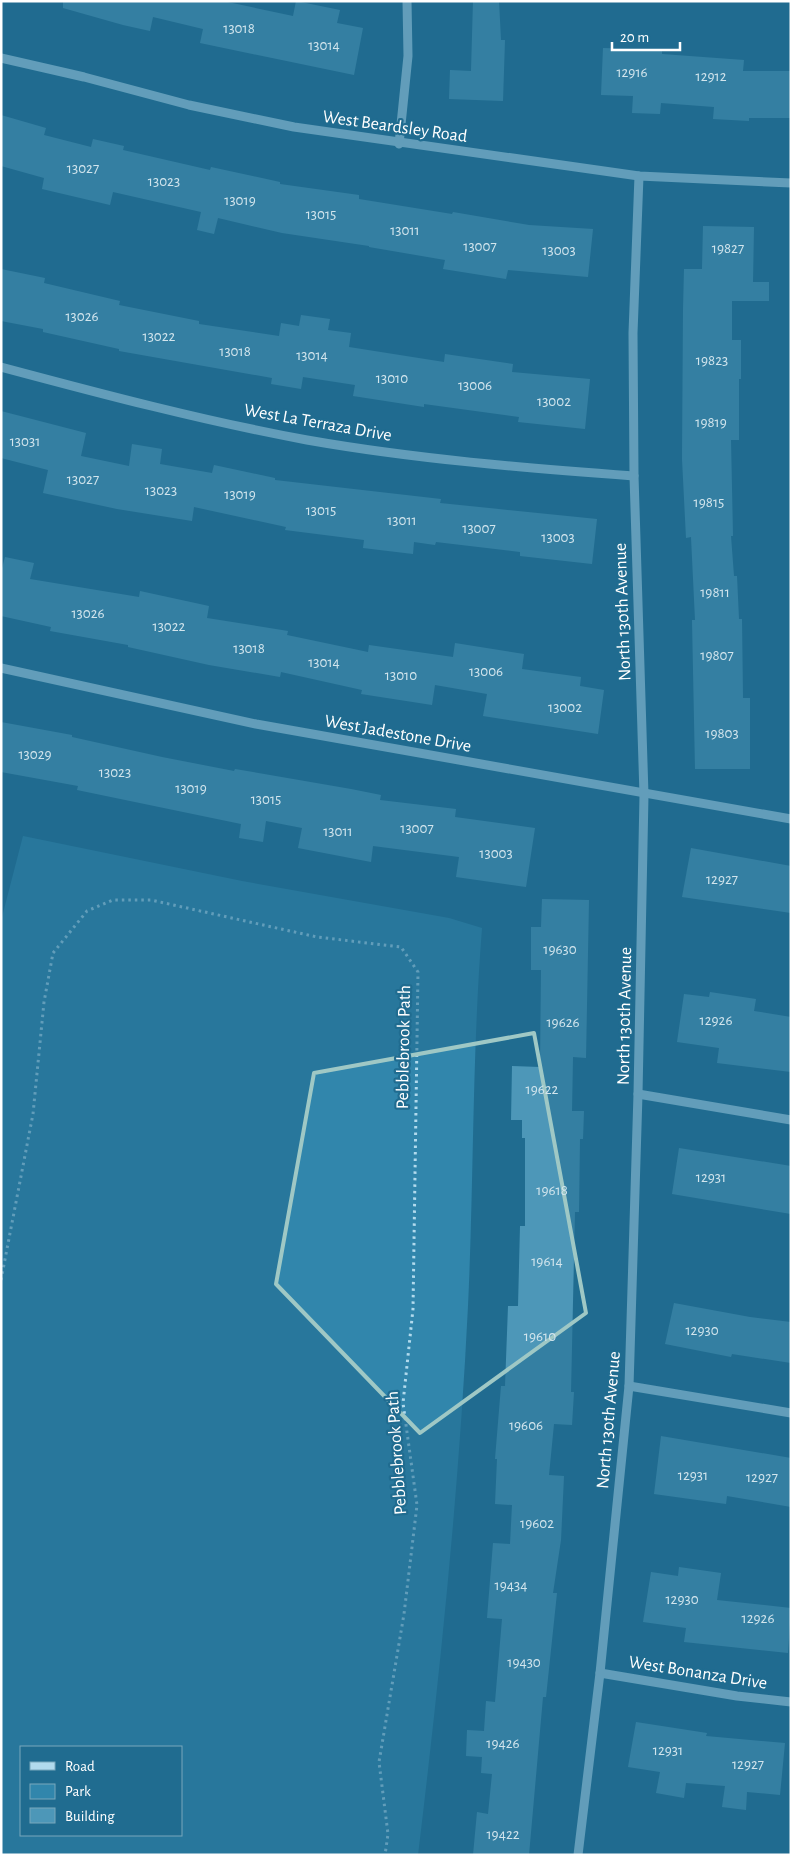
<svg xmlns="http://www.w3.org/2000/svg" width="792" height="1856" font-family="'Alegreya Sans',sans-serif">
	<rect width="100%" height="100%" fill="#206c90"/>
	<path fill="#3186ac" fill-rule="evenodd" d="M23,836L242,881L449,918L482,928C472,1053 474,1180 468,1306C459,1490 440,1672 418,1855H1V921ZM21,1747H181V1835H21Z"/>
	<g fill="#4d97b8">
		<polygon points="63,1 223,1 293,16 296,1 340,10 337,23 363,28 354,75 200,43 203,29 153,17 150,31 123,25 63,8"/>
		<polygon points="473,1 499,1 501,40 505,40 503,101 449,99 450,70 471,71"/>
		<polygon points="603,48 662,50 662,54 744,60 743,71 791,71 791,118 749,118 749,121 713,119 714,107 661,103 660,114 632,113 633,96 601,95"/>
		<polygon points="1,115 46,128 44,135 91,147 93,139 124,146 123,150 210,170 211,167 280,182 280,184 359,195 359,199 452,214 453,212 529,225 593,229 588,277 508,270 506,279 443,269 445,260 369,247 369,246 282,233 218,218 214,234 197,230 201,212 113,192 110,205 42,189 44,178 1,166"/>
		<polygon points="703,226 754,227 753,282 769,282 769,301 732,301 732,340 741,340 741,379 739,379 739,440 731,440 733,536 731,536 734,576 737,576 739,619 742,619 743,698 750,698 750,769 695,769 692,620 695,620 691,537 686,538 682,459 683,310 684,269 702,269"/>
		<polygon points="1,269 45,278 44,283 120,301 119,305 199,321 199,324 279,336 281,323 299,326 301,315 330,319 328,330 351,333 349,347 444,362 445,354 513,364 512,372 590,379 585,429 518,422 519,417 424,404 424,407 353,396 355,385 303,377 301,389 271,384 272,378 119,351 119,349 43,332 43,329 1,321"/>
		<polygon points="1,411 86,433 81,456 129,466 132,444 162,449 160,464 212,473 214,465 275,478 275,480 441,499 440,503 597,519 592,564 520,556 520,552 436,542 435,545 414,542 413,554 363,548 364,540 285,530 286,527 194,507 192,521 117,509 43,493 48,470 1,458"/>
		<polygon points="5,557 34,563 30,579 139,597 140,591 209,606 207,618 288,631 287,635 368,652 369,645 453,657 455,643 524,654 522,669 581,677 580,686 604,690 598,734 483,716 487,694 435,685 432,705 361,694 362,690 281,672 280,677 209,665 128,647 128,645 50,631 51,627 1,616 1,572"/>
		<polygon points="1,722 72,735 72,737 162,757 234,771 235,769 351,789 381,795 380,800 456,809 455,817 535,828 526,887 456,877 459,857 373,846 371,862 298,848 302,828 266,821 263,842 239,838 241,824 77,790 78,786 1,772"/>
		<polygon points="691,848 791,866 791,913 682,897"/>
		<polygon points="542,899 589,900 586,1058 573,1057 572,1111 584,1111 583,1139 580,1139 579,1212 575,1212 571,1392 574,1392 572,1425 554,1424 549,1475 564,1476 561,1540 553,1593 557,1593 546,1697 543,1697 529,1855 473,1855 477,1812 488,1814 492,1774 481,1773 482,1757 466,1756 467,1730 484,1731 486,1701 495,1702 502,1619 487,1618 493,1543 510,1544 512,1505 495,1504 497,1459 495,1459 501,1386 505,1386 508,1306 518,1306 520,1226 525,1226 525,1138 522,1138 522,1120 511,1120 512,1066 540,1067 541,970 531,970 531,927 541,927"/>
		<polygon points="710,992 756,999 754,1011 791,1017 791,1072 717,1063 719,1048 677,1042 684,994 709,997"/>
		<polygon points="679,1148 791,1166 791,1214 672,1194"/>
		<polygon points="674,1303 750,1317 791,1322 791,1363 732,1354 731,1357 665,1344"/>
		<polygon points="661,1436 791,1458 791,1507 727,1496 726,1504 654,1494"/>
		<polygon points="679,1567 721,1573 717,1600 791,1608 788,1653 684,1642 686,1628 643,1622 651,1572 678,1576"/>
		<polygon points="636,1722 707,1733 706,1736 785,1743 780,1795 747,1792 746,1810 722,1807 725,1786 686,1783 684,1798 656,1793 660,1772 628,1767"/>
	</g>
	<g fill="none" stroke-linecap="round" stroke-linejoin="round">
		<polyline stroke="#b1daed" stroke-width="3" stroke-dasharray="2.5 4" stroke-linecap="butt" points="1,1280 33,1114 44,1002 53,953 87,911 113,900 151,900 317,937 401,947 418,972 413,1309 403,1403 417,1505 404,1614 379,1762 388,1834 385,1855"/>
		<g stroke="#b1daed" stroke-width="9">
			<polyline points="1,58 84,77 189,105 294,127 639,176 791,183"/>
			<polyline points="399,144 408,56 407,1"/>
			<path d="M1,367C102,394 204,421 307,440C415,459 526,468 634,476"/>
			<polyline points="1,668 256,724 791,819"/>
			<polyline points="638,1094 791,1120"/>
			<polyline points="629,1386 791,1413"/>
			<polyline points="600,1673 737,1696 791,1702"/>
			<polyline points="578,1855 600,1673 629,1386 638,1094 644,795 634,476 633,333 639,176"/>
		</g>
	</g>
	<path d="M0 0H792V1856H0ZM534,1033L586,1313L420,1433L276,1284L314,1073Z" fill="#206c90" fill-opacity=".55" fill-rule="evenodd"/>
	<path fill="none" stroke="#9fc8c5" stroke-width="4" stroke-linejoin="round" d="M534,1033L586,1313L420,1433L276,1284L314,1073Z"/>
	<g text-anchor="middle" stroke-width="4.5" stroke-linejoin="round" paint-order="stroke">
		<g font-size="15" fill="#d2e5ed">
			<text x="239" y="33">13018</text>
			<text x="324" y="50">13014</text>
			<text x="632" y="77">12916</text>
			<text x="711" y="81">12912</text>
			<text x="83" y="173">13027</text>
			<text x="164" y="186">13023</text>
			<text x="240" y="205">13019</text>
			<text x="321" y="219">13015</text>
			<text x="405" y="235">13011</text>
			<text x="480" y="251">13007</text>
			<text x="728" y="253">19827</text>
			<text x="559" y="255">13003</text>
			<text x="82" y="321">13026</text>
			<text x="159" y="341">13022</text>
			<text x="235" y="356">13018</text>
			<text x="312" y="360">13014</text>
			<text x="712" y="365">19823</text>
			<text x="392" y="383">13010</text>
			<text x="475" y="390">13006</text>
			<text x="554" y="406">13002</text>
			<text x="711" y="427">19819</text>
			<text x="25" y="446">13031</text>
			<text x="83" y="484">13027</text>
			<text x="161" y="495">13023</text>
			<text x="240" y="499">13019</text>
			<text x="709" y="507">19815</text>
			<text x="321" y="515">13015</text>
			<text x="402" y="525">13011</text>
			<text x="479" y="533">13007</text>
			<text x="558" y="542">13003</text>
			<text x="715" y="597">19811</text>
			<text x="88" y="618">13026</text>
			<text x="169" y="631">13022</text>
			<text x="249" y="653">13018</text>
			<text x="717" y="660">19807</text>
			<text x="324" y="667">13014</text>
			<text x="486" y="676">13006</text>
			<text x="401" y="680">13010</text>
			<text x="565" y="712">13002</text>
			<text x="722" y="738">19803</text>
			<text x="35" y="759">13029</text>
			<text x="115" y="777">13023</text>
			<text x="191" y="793">13019</text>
			<text x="266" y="804">13015</text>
			<text x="417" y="833">13007</text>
			<text x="338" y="836">13011</text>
			<text x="496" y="858">13003</text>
			<text x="722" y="884">12927</text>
			<text x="560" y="954">19630</text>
			<text x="716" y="1025">12926</text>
			<text x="563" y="1027">19626</text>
			<text x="542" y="1094">19622</text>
			<text x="711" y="1182">12931</text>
			<text x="552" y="1195">19618</text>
			<text x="547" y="1266">19614</text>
			<text x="702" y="1335">12930</text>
			<text x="540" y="1341">19610</text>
			<text x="526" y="1430">19606</text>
			<text x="693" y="1480">12931</text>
			<text x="762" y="1482">12927</text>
			<text x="537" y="1528">19602</text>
			<text x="511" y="1590">19434</text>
			<text x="682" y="1604">12930</text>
			<text x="758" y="1623">12926</text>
			<text x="524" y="1667">19430</text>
			<text x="503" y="1748">19426</text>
			<text x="668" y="1755">12931</text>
			<text x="748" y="1769">12927</text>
			<text x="503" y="1839">19422</text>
		</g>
		<g font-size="18" fill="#fff" stroke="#206c90">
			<text transform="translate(395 126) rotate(8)" y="6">West Beardsley Road</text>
			<text transform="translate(318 422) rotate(10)" y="6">West La Terraza Drive</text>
			<text transform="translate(622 612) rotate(-92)" y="6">North 130th Avenue</text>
			<text transform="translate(398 733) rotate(10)" y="6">West Jadestone Drive</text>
			<text transform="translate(624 1016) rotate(-89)" y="6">North 130th Avenue</text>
			<text transform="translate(403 1047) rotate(-89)" y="6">Pebblebrook Path</text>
			<text transform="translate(608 1420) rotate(-85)" y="6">North 130th Avenue</text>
			<text transform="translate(396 1453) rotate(-94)" y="6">Pebblebrook Path</text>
			<text transform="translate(698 1672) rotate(9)" y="6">West Bonanza Drive</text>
		</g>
	</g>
	<rect width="792" height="1856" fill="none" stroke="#ffffff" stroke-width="5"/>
	<rect x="20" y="1746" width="162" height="90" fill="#206c90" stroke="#79a7bc"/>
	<rect x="30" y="1762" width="25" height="8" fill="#b1daed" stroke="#79a7bc"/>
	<text x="65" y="1771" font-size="15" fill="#ffffff">Road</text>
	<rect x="30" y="1784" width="25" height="15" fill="#3186ac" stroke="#79a7bc"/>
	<text x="65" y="1796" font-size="15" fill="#ffffff">Park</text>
	<rect x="30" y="1808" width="25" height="15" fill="#4d97b8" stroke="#79a7bc"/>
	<text x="65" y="1821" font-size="15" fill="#ffffff">Building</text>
	<path d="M612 42v8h68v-8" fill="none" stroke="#ffffff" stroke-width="2.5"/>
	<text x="620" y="42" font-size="15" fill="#ffffff" stroke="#206c90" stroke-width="4" paint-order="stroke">20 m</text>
</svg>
